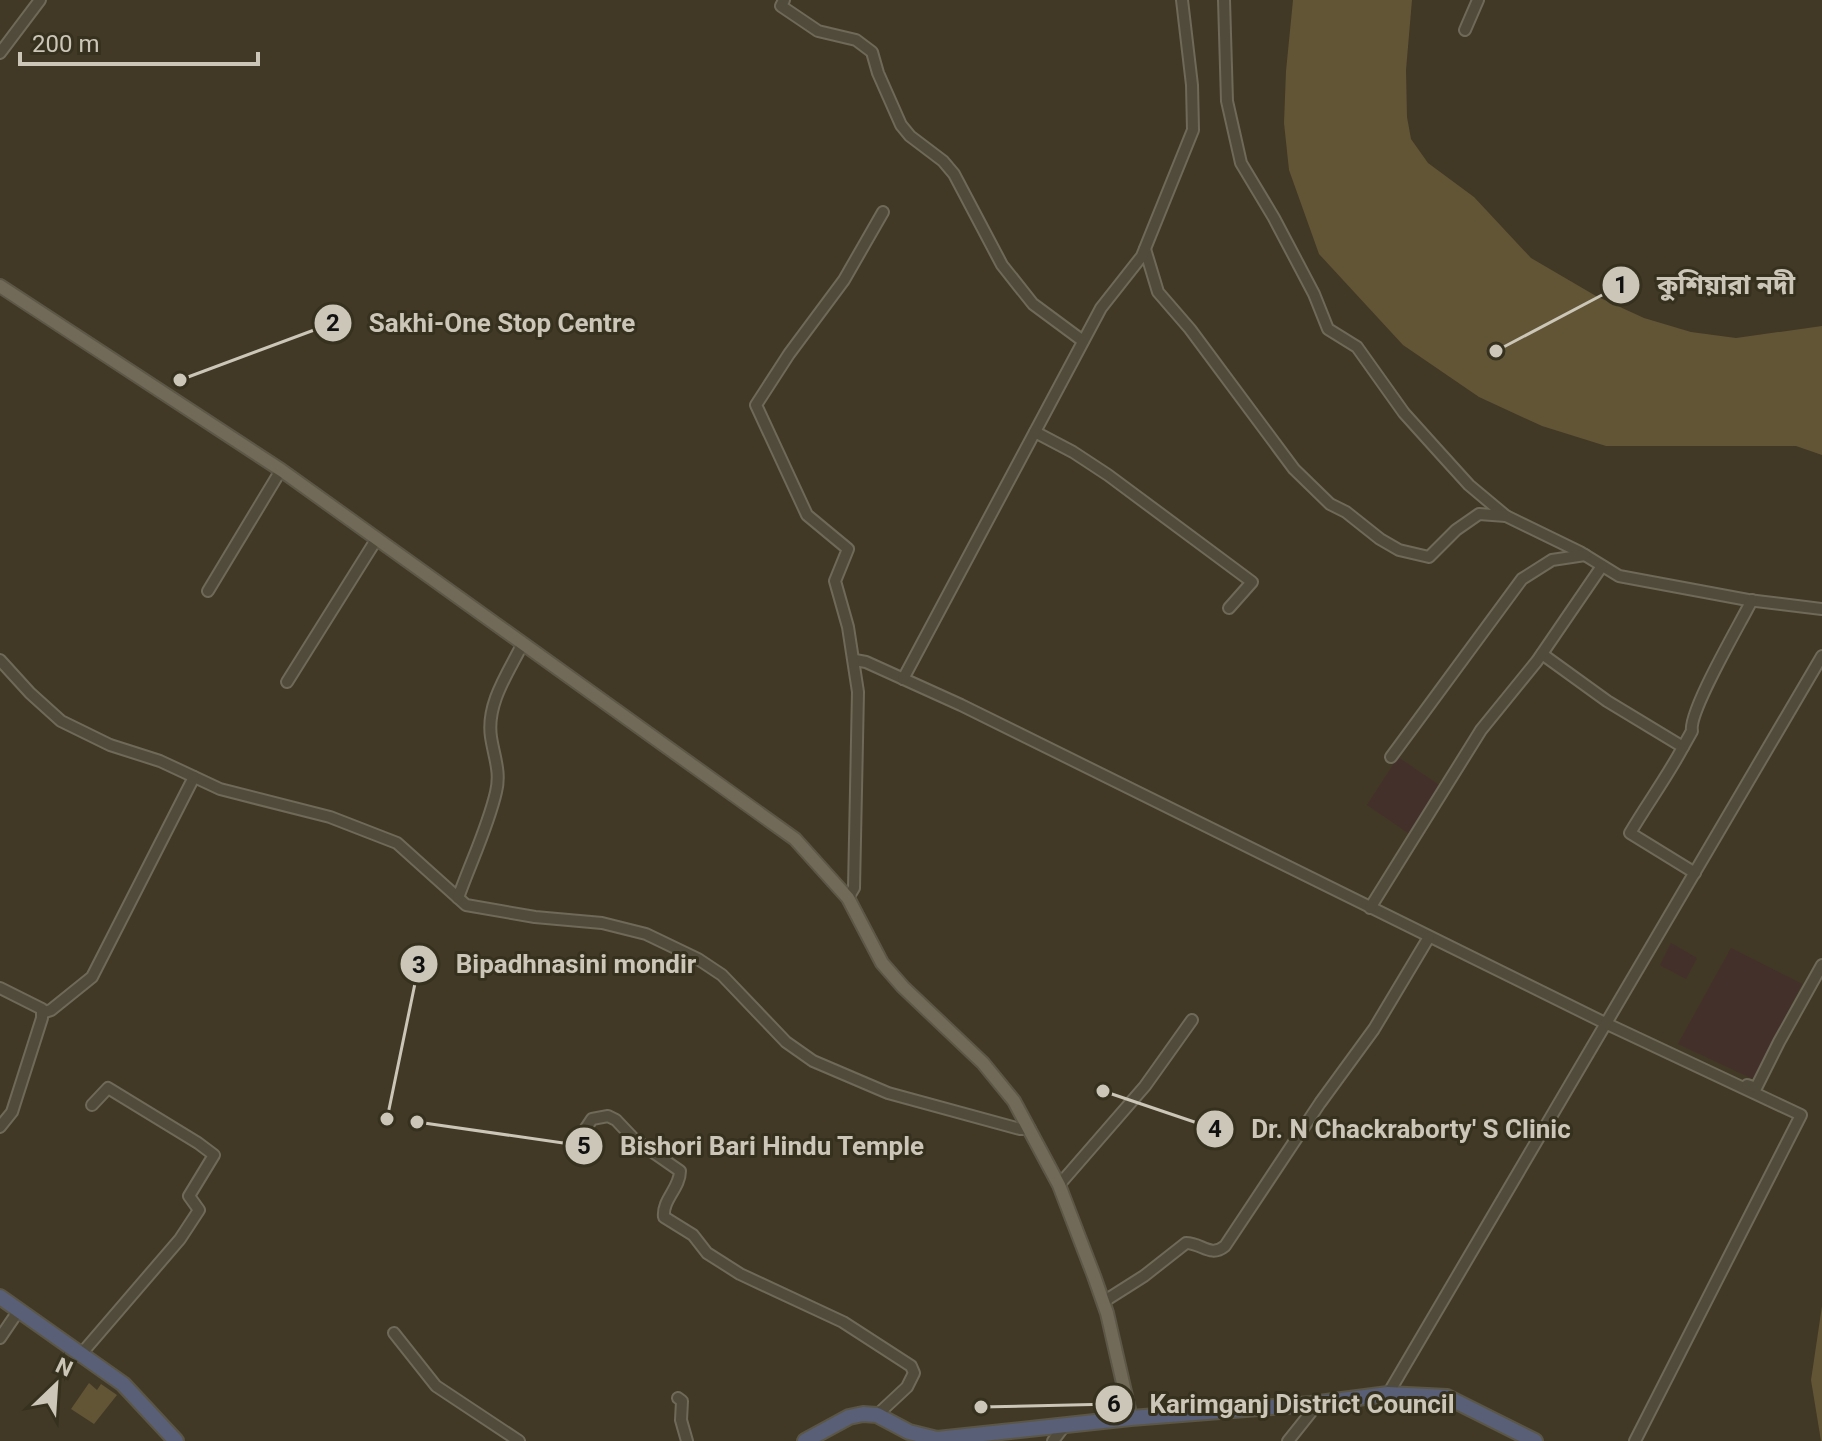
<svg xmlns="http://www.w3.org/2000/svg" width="1822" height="1441" font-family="Roboto,'Noto Sans Bengali',sans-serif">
	<rect width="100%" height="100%" fill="#413926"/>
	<g fill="#44302a">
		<polygon points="1398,757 1442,787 1411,835 1367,805"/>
		<polygon points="1671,943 1697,958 1686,979 1660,965"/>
		<polygon points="1731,948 1802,984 1753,1079 1678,1044"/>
	</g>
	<g fill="#615535">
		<polygon points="1293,0 1412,0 1406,70 1407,117 1411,139 1428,163 1474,197 1531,258 1596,296 1644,318 1691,332 1736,338 1822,326 1822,455 1796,446 1606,446 1542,426 1479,397 1403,345 1319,254 1289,170 1284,123 1286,71"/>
		<polygon points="1822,1306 1822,1441 1821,1441 1811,1380"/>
		<polygon points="89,1383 97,1390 101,1384 117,1395 94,1424 71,1409"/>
	</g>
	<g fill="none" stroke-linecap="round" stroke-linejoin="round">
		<defs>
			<g id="minor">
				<polyline points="784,0 781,6 818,31 856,40 872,52 878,73 901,125 910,136 943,161 954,174 1002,265 1033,304 1083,341"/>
				<polyline points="1224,0 1227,101 1241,163 1274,218 1314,294 1328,329 1357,347 1404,413 1440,453 1469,485 1506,516"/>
				<polyline points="1465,30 1478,0"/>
				<polyline points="0,53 40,0"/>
				<polyline points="1145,249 1158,292 1190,329 1294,469 1330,504 1346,512 1380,539 1399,550 1429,557 1456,530 1479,514 1506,516 1580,552 1619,576 1748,600 1822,609"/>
				<polyline points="1035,432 1073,452 1108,475 1252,582 1229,608"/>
				<polyline points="208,591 281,470"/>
				<path d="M1542,654L1607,701L1683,747C1667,777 1647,804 1630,833L1695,873"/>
				<polyline points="0,660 30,693 61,721 110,745 160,761 220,789 330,817 397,843 466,905 535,917 602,923 646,934 698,959 722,975 786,1042 813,1061 888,1093 1020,1129 1030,1129"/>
				<polyline points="855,660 866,662 961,705 1605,1023 1801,1115 1635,1441"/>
				<polyline points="903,679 1101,308 1142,256 1193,130 1192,85 1182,0"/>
				<polyline points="287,682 376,540"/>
				<path d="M1683,747L1692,731C1688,712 1740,624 1752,600"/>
				<polyline points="1391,757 1522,579 1552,560 1585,555"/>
				<path d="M458,898C470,864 488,827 496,792C501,772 494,757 491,737C486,704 508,673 522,645"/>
				<polyline points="848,898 854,888 858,692 848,627 835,581 848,549 807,515 756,405 789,354 844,280 883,212"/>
				<polyline points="1370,908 1481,730 1537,661 1602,566"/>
				<polyline points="0,988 42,1009 42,1018 12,1112 0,1127"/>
				<polyline points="42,1013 51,1010 92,977 194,777"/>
				<polyline points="1747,1085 1756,1088 1779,1042 1822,965"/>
				<path d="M572,1149L592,1119L608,1116L616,1120L634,1139L680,1171C680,1188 662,1200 664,1217L693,1235L707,1253L740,1274L843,1322L911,1366L914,1373L907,1387L877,1415"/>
				<polyline points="1059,1185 1145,1086 1192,1020"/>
				<path d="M1103,1302L1144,1276L1186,1243C1202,1243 1210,1258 1225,1246L1320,1103L1374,1029L1429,937"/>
				<polyline points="394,1333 436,1386 519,1441"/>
				<polyline points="0,1338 19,1310"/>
				<polyline points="82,1353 180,1239 199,1210 189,1196 214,1155 198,1143 108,1088 92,1105"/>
				<polyline points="1388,1394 1822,656"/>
				<polyline points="678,1398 682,1401 681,1420 687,1441"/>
				<polyline points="1053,1441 1065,1425"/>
				<polyline points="1288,1441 1312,1411 1311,1404"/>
			</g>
			<polyline id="major" points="0,286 281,470 795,839 848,898 882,963 903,987 983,1063 1014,1101 1059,1185 1094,1276 1107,1313 1131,1418"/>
			<g id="highway">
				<polyline points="0,1297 123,1384 176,1441"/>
				<polyline points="805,1441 849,1417 863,1414 877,1415 909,1432 937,1439 1131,1418 1311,1404 1388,1394 1447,1397 1535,1441"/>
			</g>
		</defs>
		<use href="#minor" stroke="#6e6958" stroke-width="14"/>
		<use href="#major" stroke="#5d5747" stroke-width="16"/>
		<use href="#highway" stroke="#5b5645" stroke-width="18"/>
		<use href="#minor" stroke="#514b3b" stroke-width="10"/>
		<use href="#major" stroke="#716a59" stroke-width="12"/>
		<use href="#highway" stroke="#585f77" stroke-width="14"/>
	</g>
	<path fill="none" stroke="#cbc6b7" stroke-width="3" d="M1496 351L1621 285M180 380L333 323M387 1119L419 964M1103 1091L1215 1129M417 1122L584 1146M981 1407L1114 1404"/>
	<g fill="#cbc6b7" stroke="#36301f" stroke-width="3">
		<circle cx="1496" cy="351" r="8"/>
		<circle cx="180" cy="380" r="8"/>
		<circle cx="387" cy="1119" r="8"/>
		<circle cx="1103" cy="1091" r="8"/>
		<circle cx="417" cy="1122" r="8"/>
		<circle cx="981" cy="1407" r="8"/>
		<circle cx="1621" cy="285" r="20"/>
		<circle cx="333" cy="323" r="20"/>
		<circle cx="419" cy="964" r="20"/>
		<circle cx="1215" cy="1129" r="20"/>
		<circle cx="584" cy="1146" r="20"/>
		<circle cx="1114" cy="1404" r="20"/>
	</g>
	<g font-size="24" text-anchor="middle" font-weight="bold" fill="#111">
		<text x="1621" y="293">1</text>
		<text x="333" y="331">2</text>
		<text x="419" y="973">3</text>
		<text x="1215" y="1137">4</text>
		<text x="584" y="1154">5</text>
		<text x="1114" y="1412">6</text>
	</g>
	<g font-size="26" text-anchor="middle" font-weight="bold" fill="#cbc6b7" stroke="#36301f" stroke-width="6" stroke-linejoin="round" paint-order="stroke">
		<text x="1726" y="294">কুশিয়ারা নদী</text>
		<text x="502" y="332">Sakhi-One Stop Centre</text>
		<text x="576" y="973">Bipadhnasini mondir</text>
		<text x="1411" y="1138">Dr. N Chackraborty' S Clinic</text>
		<text x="772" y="1155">Bishori Bari Hindu Temple</text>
		<text x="1302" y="1413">Karimganj District Council</text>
	</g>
	<g transform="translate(56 1385) rotate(25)" stroke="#36301f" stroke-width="6" paint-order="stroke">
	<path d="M0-6L14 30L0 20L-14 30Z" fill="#cbc6b7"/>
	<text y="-12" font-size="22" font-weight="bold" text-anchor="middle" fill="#cbc6b7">N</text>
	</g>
	<path d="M20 52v12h238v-12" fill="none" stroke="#cbc6b7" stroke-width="4"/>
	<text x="32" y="52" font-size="24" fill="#cbc6b7" stroke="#36301f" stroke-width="6" paint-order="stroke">200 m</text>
</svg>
